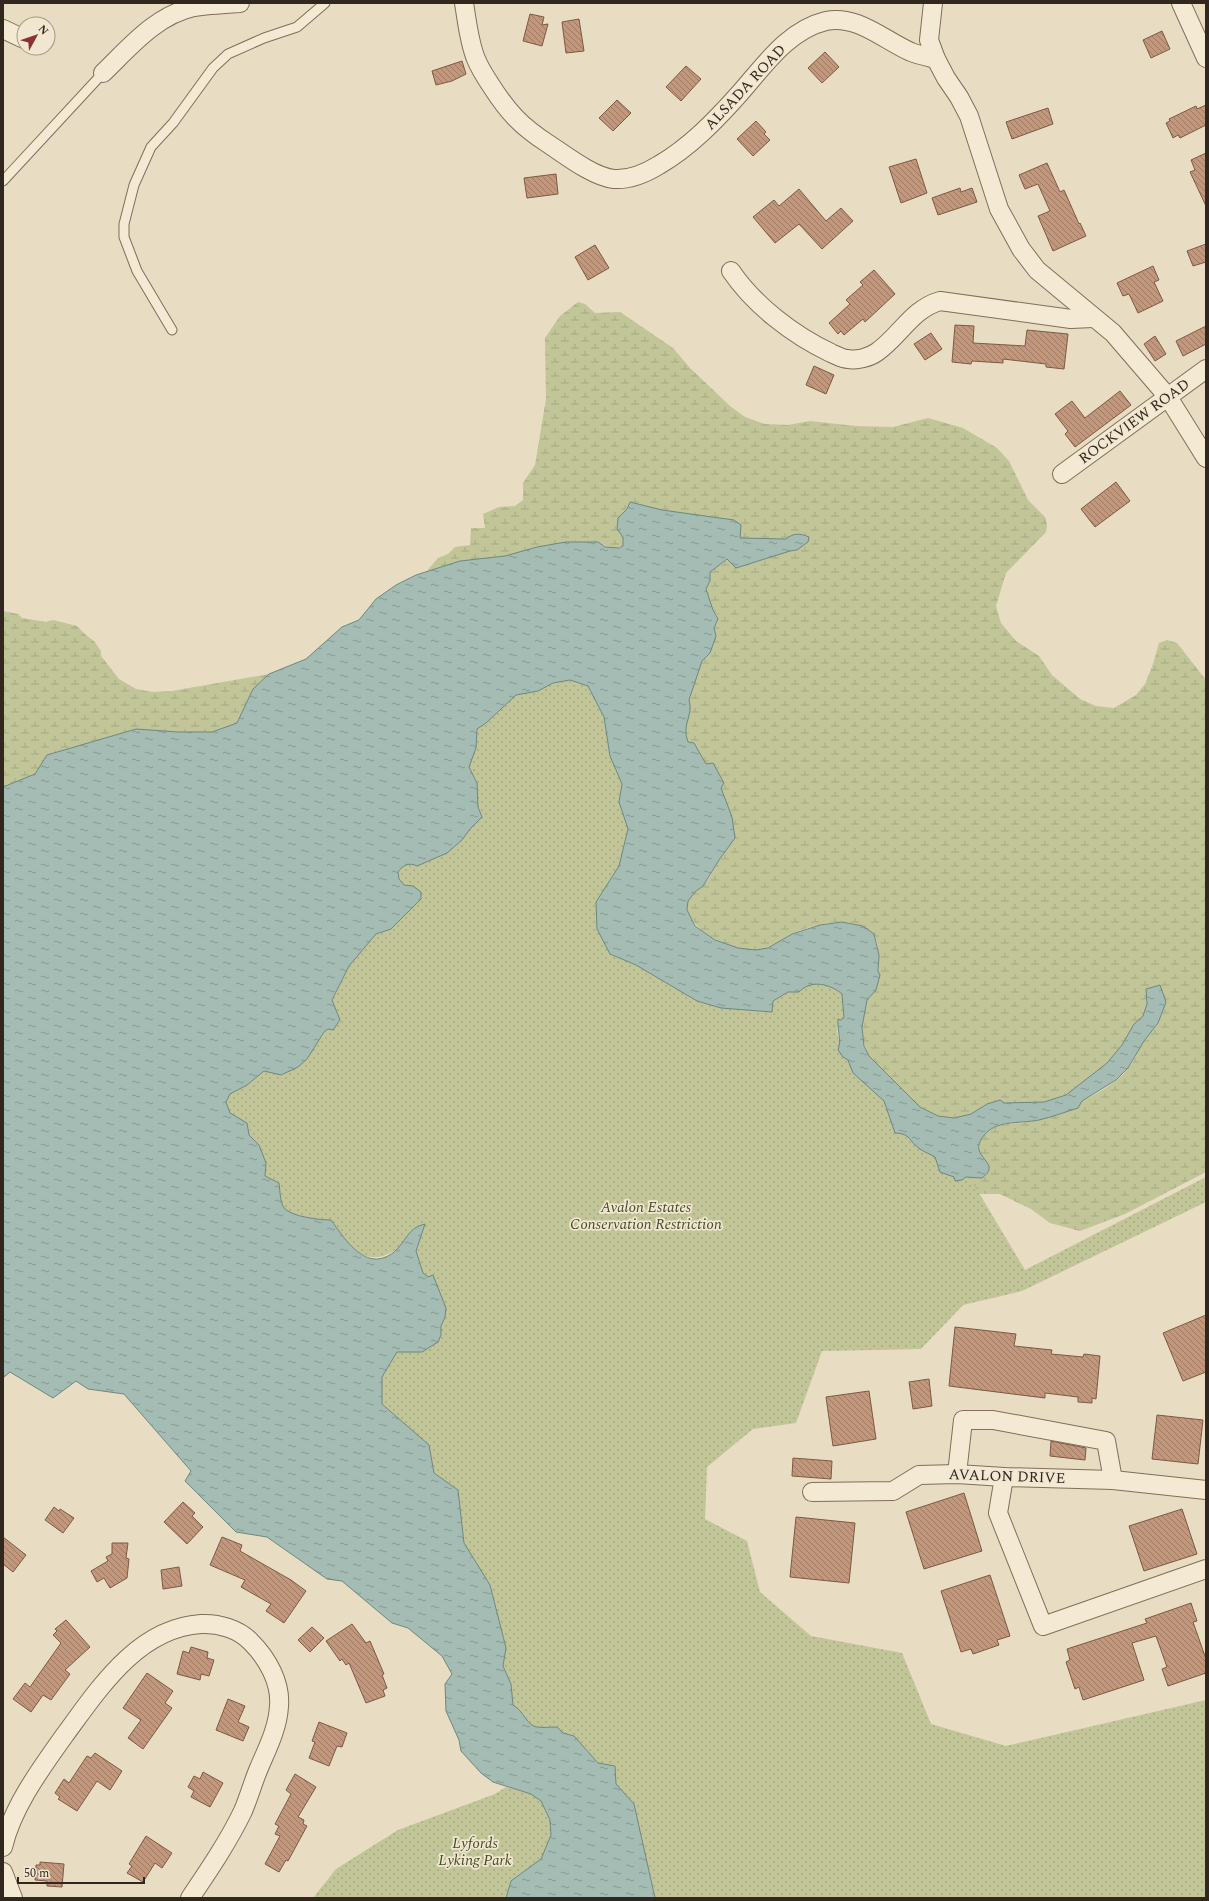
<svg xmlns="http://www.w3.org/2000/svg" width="1209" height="1901" font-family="Spectral,serif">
	<defs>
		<pattern id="wetland-marsh" width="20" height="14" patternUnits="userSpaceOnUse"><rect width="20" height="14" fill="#c1c598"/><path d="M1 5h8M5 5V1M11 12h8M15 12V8" fill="none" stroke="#a6a983"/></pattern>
		<pattern id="park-dots" width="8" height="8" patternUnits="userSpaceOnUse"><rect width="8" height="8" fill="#c1c598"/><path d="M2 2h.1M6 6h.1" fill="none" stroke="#a6a983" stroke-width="1.8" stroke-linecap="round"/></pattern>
		<pattern id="water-ripples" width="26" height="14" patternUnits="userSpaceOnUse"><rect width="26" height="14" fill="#a4bcb4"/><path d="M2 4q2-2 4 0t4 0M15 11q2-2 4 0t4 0" fill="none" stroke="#869992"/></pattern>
		<pattern id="building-back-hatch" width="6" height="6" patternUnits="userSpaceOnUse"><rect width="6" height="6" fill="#c3977c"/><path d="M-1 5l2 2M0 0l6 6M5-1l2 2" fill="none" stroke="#9f7b65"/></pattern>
	</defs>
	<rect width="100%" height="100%" fill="#e8dcc2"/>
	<g fill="url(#wetland-marsh)">
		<path d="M578,302L585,304L595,313L620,312L673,348L690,368L730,406L745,417L765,424L788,425L810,421L855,426L893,427L928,418L963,428L997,448L1009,461L1028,500L1045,517L1047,525L1046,532L1006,573L996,606L1001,623L1016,641L1039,656L1052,675L1080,699L1096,706L1114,708L1136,695L1145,684L1153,664L1159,643L1167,640L1177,643L1206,680V1172L1125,1214L1080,1231L1050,1223L1031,1209L1000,1194H967L619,866L838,1050L979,1150C980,1116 1021,1127 1041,1119C1068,1108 1109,1092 1128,1069C1134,1061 1138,1051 1143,1042C1147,1036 1154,1030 1158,1023L1146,989L1147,1004L1143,1016L1134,1024L1122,1045L1107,1063L1066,1095L1044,1102L987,1104L971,1114L954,1118L938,1116L920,1107L869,1056C861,1040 860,1018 867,1001C869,996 875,993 876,988C879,977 882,941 872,933C852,914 814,924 791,934C780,940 770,950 756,950C737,951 718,943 703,931C695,925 684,912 688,901C691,894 698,891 703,886C710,879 714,868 719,860C724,853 730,846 735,838C729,799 713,776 694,743L688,742C681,724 694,714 689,700L702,661L710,653L715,636L714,628L717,623V615L713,610L706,589L710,581L709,572L728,559L797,550L786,539L740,538L661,510L630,502L627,508L618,518V529L623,537V546C614,550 605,547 598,542L537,547L505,556L460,561L427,571L438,558L448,554L455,547L470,545L471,528H485L483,514L499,507L515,506L523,500V483L535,465L546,399L545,338L560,316Z"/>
		<polygon points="3,611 18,614 22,618 46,622 53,620 77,626 87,636 94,641 101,651 101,656 119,679 136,689 152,692 172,691 269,674 253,689 237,723 212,732 178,732 136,729 47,755 35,774 3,787"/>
	</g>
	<g fill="url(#park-dots)">
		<path d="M570,680L588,686L604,717L610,756L622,784L619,802L628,829L619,866L596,902L610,954L636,965L697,1001L721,1008L771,1012L773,1001L788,992H799C812,978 830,985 842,994L844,1018L838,1020L837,1031L843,1057L848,1060L853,1073L884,1101L895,1133C911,1133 909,1142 920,1149C924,1152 930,1154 935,1157L940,1172L954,1177L970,1178L1025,1270L1206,1177V1202L1022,1291L963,1305L921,1349L822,1351L796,1423L753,1429L707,1467L705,1519L747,1541L760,1592L811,1636L902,1653L931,1724L1006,1746L1206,1700V1898H655L634,1804L616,1784L615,1766L598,1763L574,1736L563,1733L557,1727C550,1727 543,1728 537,1727C527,1726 524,1711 513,1705L511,1684L503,1666L506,1648L490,1585L464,1543L458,1490L434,1473L429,1445L382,1404V1377L397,1352H422L441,1335V1326L445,1317L433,1275L428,1277L423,1273L416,1251L425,1224C401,1245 380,1274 349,1245C342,1239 337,1228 331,1220C320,1220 292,1217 284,1208C280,1202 280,1190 279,1183L265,1176L266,1163L259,1145L249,1135L247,1123L230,1113L226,1102L230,1094L247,1085L264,1071L281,1075L307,1059L324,1032L340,1020L332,1001L349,966L376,934L391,929L404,885L399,879L398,872L403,865L412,863L462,840L470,829L482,817L478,807L477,783L469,767L476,748L477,729L486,723L516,695L538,691L553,683Z"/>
		<polygon points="506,1787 531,1794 541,1801 550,1820 551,1835 541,1859 511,1881 506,1898 313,1898 336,1869 398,1830 495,1794"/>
	</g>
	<path fill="url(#water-ripples)" stroke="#6c8880" d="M630,502L662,510L734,520L741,525L740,538L786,539C793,533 800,533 809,537L808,542L797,550L790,551L736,568L727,559L710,572V581L706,589L713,610L718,619L714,628L716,636L710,653L702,661L689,700C694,715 681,724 688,742L694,743L706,764L713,763L724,783L721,788L732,817L735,838L719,860L703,886L695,892L688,901L687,910L695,926L715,940L738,948L756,950L768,948L792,934L820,925L842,922L863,926L874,934L879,955L878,971L880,975L876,990L867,1000L862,1027L864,1046L869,1056L920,1107L938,1116L954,1118L971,1114L987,1104L1000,1100L1004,1103L1044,1102L1066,1095L1107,1063L1122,1045L1134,1024L1143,1016L1147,1004L1146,989L1160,985L1166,1002L1158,1023L1144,1041L1128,1068L1116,1080L1082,1101L1078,1108C1065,1112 1052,1117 1039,1120C1020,1124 994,1119 982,1138C980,1141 978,1146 979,1150C983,1162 998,1166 982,1178L966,1177L962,1180L955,1181L954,1177L940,1172L935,1157C930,1154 924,1152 920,1149C909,1142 911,1133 895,1133L884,1101L853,1073L848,1060L843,1057L838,1050C842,1040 837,1030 838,1019L841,1020L844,1018L842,994C830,984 811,979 799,992H788L773,1001L772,1012L721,1008L697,1001L636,965L610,954L597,929L596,902L619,866L628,829L619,802L622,784L610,756L604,717L588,686L570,680L553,683L538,691L516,695L486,723L477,729L476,748L469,767L477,783L478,807L482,817L470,829L462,840L447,853L417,866C409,862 403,865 398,872L399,879L404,885L413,886L421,892V899L391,929L376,934L349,966L332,1000L340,1020L333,1030L328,1029L324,1032L307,1059L298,1067L281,1075L264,1071L247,1085L230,1094L226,1102L230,1113L247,1123L249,1135L259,1145L266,1163L265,1176L279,1183C280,1190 280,1202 284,1208C292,1217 320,1220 331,1220C345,1239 366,1274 394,1252C407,1241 407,1228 425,1224L416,1251L423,1273L428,1277L433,1275L446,1308L445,1317L441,1326V1335L438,1342L422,1352H397L382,1377V1404L429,1445L434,1473L458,1490L464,1543L490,1585L506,1648L503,1666L511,1684L513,1705C524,1711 527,1726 537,1727C543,1728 550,1727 557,1727L563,1733L574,1736L598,1763L615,1766L616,1784L634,1804L655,1898H506L511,1881L541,1859L551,1835L550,1820L541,1801L531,1794L493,1782L481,1773L461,1751L459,1740L446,1711L445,1684L452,1674L442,1656L408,1628L392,1623L342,1581L327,1579L267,1537L236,1532L185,1481L191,1471L124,1394L88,1389L76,1381L53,1398L10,1372L3,1378V787L35,774L47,755L136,729L178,732H212L237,723L253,689L269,674L306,659L342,627L359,620L376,599L396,585L416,575L460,561L505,556L537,547L566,542H598L605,547L619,548L623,546V537L617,529L618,518L627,509Z"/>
	<g fill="url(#building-back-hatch)" stroke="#7d5944">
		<polygon points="530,14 544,17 542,25 548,24 542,46 523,41"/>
		<polygon points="579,19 584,51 566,53 562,22"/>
		<polygon points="1162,31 1170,49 1151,58 1143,40"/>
		<polygon points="825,52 839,67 822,83 808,68"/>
		<polygon points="462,61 466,74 452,81 436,85 432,71"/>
		<polygon points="686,66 701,79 681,101 666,87"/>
		<polygon points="617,100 631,113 613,131 599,118"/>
		<polygon points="1206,105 1206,125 1180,138 1178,135 1173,138 1166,123 1170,121 1169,119 1196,106 1197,109"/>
		<polygon points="1048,108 1053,124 1012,139 1006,122"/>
		<polygon points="756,121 766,132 764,134 770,140 753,156 737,139"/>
		<polygon points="1206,153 1206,206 1190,172 1195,170 1191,160"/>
		<polygon points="916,159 927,193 901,203 889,167"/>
		<polygon points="1047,163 1060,192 1064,190 1079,224 1080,223 1086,236 1053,251 1038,216 1050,211 1038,184 1025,189 1019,175"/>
		<polygon points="556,174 558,194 527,198 524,178"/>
		<polygon points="960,188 961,192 972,188 977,202 938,215 932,198"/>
		<polygon points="799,189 826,221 841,208 853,221 822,249 799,224 775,243 753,217 774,200 779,206"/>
		<polygon points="1206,244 1206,262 1193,266 1187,251"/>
		<polygon points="595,245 609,268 588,280 575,257"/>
		<polygon points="1153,266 1159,280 1154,282 1163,301 1138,313 1129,294 1123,296 1117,283"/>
		<polygon points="874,270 895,294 865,322 863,319 844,335 841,331 838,334 829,323 850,304 846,300 863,285 860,282"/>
		<polygon points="955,325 974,326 973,343 1025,346 1027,330 1068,334 1064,369 1046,367 1046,364 1003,359 1003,363 972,361 971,364 952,362"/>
		<polygon points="1206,326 1206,344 1183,356 1176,341"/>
		<polygon points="931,333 942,349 925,360 914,344"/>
		<polygon points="1155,336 1166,354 1155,361 1144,344"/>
		<polygon points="814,366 834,375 826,394 806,385"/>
		<polygon points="1120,391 1131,405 1075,447 1065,434 1068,431 1055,414 1072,401 1085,418"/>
		<polygon points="1116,482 1130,501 1095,527 1081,509"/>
		<polygon points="1206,1315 1206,1372 1183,1381 1163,1333"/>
		<polygon points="955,1327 1016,1334 1014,1346 1052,1350 1051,1354 1083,1357 1084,1354 1100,1356 1096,1399 1092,1398 1092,1403 1078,1402 1078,1397 1045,1393 1045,1398 949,1386"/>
		<polygon points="929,1379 932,1406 913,1409 909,1382"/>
		<polygon points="869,1391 876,1439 833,1446 826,1397"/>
		<polygon points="1157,1415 1203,1420 1198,1464 1152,1459"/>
		<polygon points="1051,1441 1086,1448 1085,1460 1050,1456"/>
		<polygon points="793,1458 832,1461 831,1479 792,1476"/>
		<polygon points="964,1493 982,1551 924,1569 906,1512"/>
		<polygon points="183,1502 195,1513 192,1516 203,1527 187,1544 164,1522"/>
		<polygon points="54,1507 59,1511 60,1509 74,1518 63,1533 45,1520"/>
		<polygon points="1182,1509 1197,1554 1144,1571 1129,1526"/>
		<polygon points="796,1517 855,1523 849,1583 790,1577"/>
		<polygon points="3,1537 26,1555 13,1572 3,1564"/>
		<polygon points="222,1537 242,1545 240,1551 291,1580 306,1591 284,1623 266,1611 271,1604 241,1587 245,1580 210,1565"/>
		<polygon points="112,1543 128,1543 126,1558 129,1559 127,1578 110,1588 104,1578 97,1582 91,1571 108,1561 106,1557 112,1554"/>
		<polygon points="179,1567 182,1586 163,1589 161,1570"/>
		<polygon points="990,1575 1010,1636 997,1640 999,1645 973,1654 971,1649 961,1652 941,1591"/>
		<polygon points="1191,1603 1197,1621 1193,1622 1206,1659 1206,1673 1168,1686 1162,1669 1167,1667 1156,1636 1132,1643 1144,1680 1083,1700 1079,1687 1075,1689 1066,1662 1070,1660 1067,1649 1147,1623 1145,1619"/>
		<polygon points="66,1620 90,1647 65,1670 70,1674 51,1700 43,1695 31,1712 13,1699 25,1683 30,1687 61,1643 53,1635 57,1631 55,1629"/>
		<polygon points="352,1624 366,1643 370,1641 384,1674 382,1675 387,1688 383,1690 385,1696 366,1703 349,1663 346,1665 342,1659 340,1661 326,1641"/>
		<polygon points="312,1627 324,1638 310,1652 298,1640"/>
		<polygon points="191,1647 208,1652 207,1658 214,1660 209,1676 201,1674 200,1680 177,1674 183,1651 189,1653"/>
		<polygon points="147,1673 173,1691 165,1703 172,1708 143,1749 128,1738 141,1720 123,1708"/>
		<polygon points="228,1699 245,1706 238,1722 249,1727 243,1741 216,1730"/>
		<polygon points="319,1722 347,1733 342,1747 337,1746 329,1766 309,1758 315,1742 312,1741"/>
		<polygon points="95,1753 122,1771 110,1790 97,1781 77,1811 58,1799 60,1797 55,1793 64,1779 69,1783 87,1756 91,1758"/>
		<polygon points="203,1772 223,1783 210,1807 191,1797 194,1791 188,1787 194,1776 200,1779"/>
		<polygon points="295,1774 316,1787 298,1817 304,1820 303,1824 307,1826 288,1861 286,1860 279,1872 265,1864 280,1836 275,1834 279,1826 275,1824 291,1794 286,1790"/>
		<polygon points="146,1836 172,1853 162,1868 155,1863 143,1882 127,1873 132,1866 129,1864"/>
		<polygon points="40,1862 64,1864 62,1887 47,1886 47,1881 35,1880 36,1865 40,1865"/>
	</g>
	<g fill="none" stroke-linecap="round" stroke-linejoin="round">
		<defs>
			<g id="service">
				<polyline points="3,181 103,73"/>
				<polyline points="172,330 137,271 124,237 124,224 134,185 151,147 173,123 213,68 228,54 264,38 297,27 325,3"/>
			</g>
			<g id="minor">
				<path d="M464,3C467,21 469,42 476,59C480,69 486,78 492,87C508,112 521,126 547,143C564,154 593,177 614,179C629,180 646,173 659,165C690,147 716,120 740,93C764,66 788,30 826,21C857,14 885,41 911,52C919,55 928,57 936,59"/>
				<polyline points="933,3 929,40 936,59 946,78 959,97 969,116 999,209 1021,249 1037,270 1113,333 1168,397 1206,458"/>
				<polyline points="1181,3 1206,58"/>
				<polyline points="3,29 24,39"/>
				<path d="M103,73C129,48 156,15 194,7C208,5 225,4 240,3"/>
				<path d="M731,271C754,305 793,335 831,353C836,355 842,359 848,359C857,361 870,357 877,352C900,336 912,309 940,301L1071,319L1093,318"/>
				<polyline points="1062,474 1206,369"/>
				<polyline points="957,1474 963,1420 993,1420 1106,1441 1113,1480"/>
				<polyline points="1004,1477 998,1513 1043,1626 1206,1569"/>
				<polyline points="812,1492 893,1491 919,1475 957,1474 1004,1477 1113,1480 1206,1490"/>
				<path d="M3,1847C13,1806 40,1770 64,1736C98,1690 137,1628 201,1624C218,1623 239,1629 251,1642C268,1659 281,1683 279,1706C278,1728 267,1749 259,1768C253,1782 249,1797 243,1811C228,1842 209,1870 190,1898"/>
				<polyline points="3,1872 13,1898"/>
			</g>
		</defs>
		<use href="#service" stroke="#806e5b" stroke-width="11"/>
		<use href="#minor" stroke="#806e5b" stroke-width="20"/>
		<use href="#service" stroke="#f4ead4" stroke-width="9"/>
		<use href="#minor" stroke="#f4ead4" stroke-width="18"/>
	</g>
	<g text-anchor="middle" stroke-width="3.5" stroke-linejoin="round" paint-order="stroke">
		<g font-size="15" fill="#32271e" stroke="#f1e7d1">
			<text transform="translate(745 87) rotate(-47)" y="5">ALSADA ROAD</text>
			<text transform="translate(1134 421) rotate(-36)" y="5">ROCKVIEW ROAD</text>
			<text transform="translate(1007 1476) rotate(2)" y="5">AVALON DRIVE</text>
		</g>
		<g font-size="15" font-style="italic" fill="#444c27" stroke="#f1e7d1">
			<text x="646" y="1212">Avalon Estates<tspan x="646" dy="17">Conservation Restriction</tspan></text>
			<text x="475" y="1848">Lyfords<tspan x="475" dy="17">Lyking Park</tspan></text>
		</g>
	</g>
	<rect width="1209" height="1901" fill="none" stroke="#32271e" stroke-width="8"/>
	<g transform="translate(36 36) rotate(50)"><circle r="19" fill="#f1e7d1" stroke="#a59a89"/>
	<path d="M0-3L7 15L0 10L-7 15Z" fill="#893235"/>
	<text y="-6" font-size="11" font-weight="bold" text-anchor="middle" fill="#32271e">N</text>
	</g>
	<path d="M18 1877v6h126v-6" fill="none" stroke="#32271e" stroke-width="2"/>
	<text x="24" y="1877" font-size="12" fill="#32271e" stroke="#f1e7d1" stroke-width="3" paint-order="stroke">50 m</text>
</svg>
